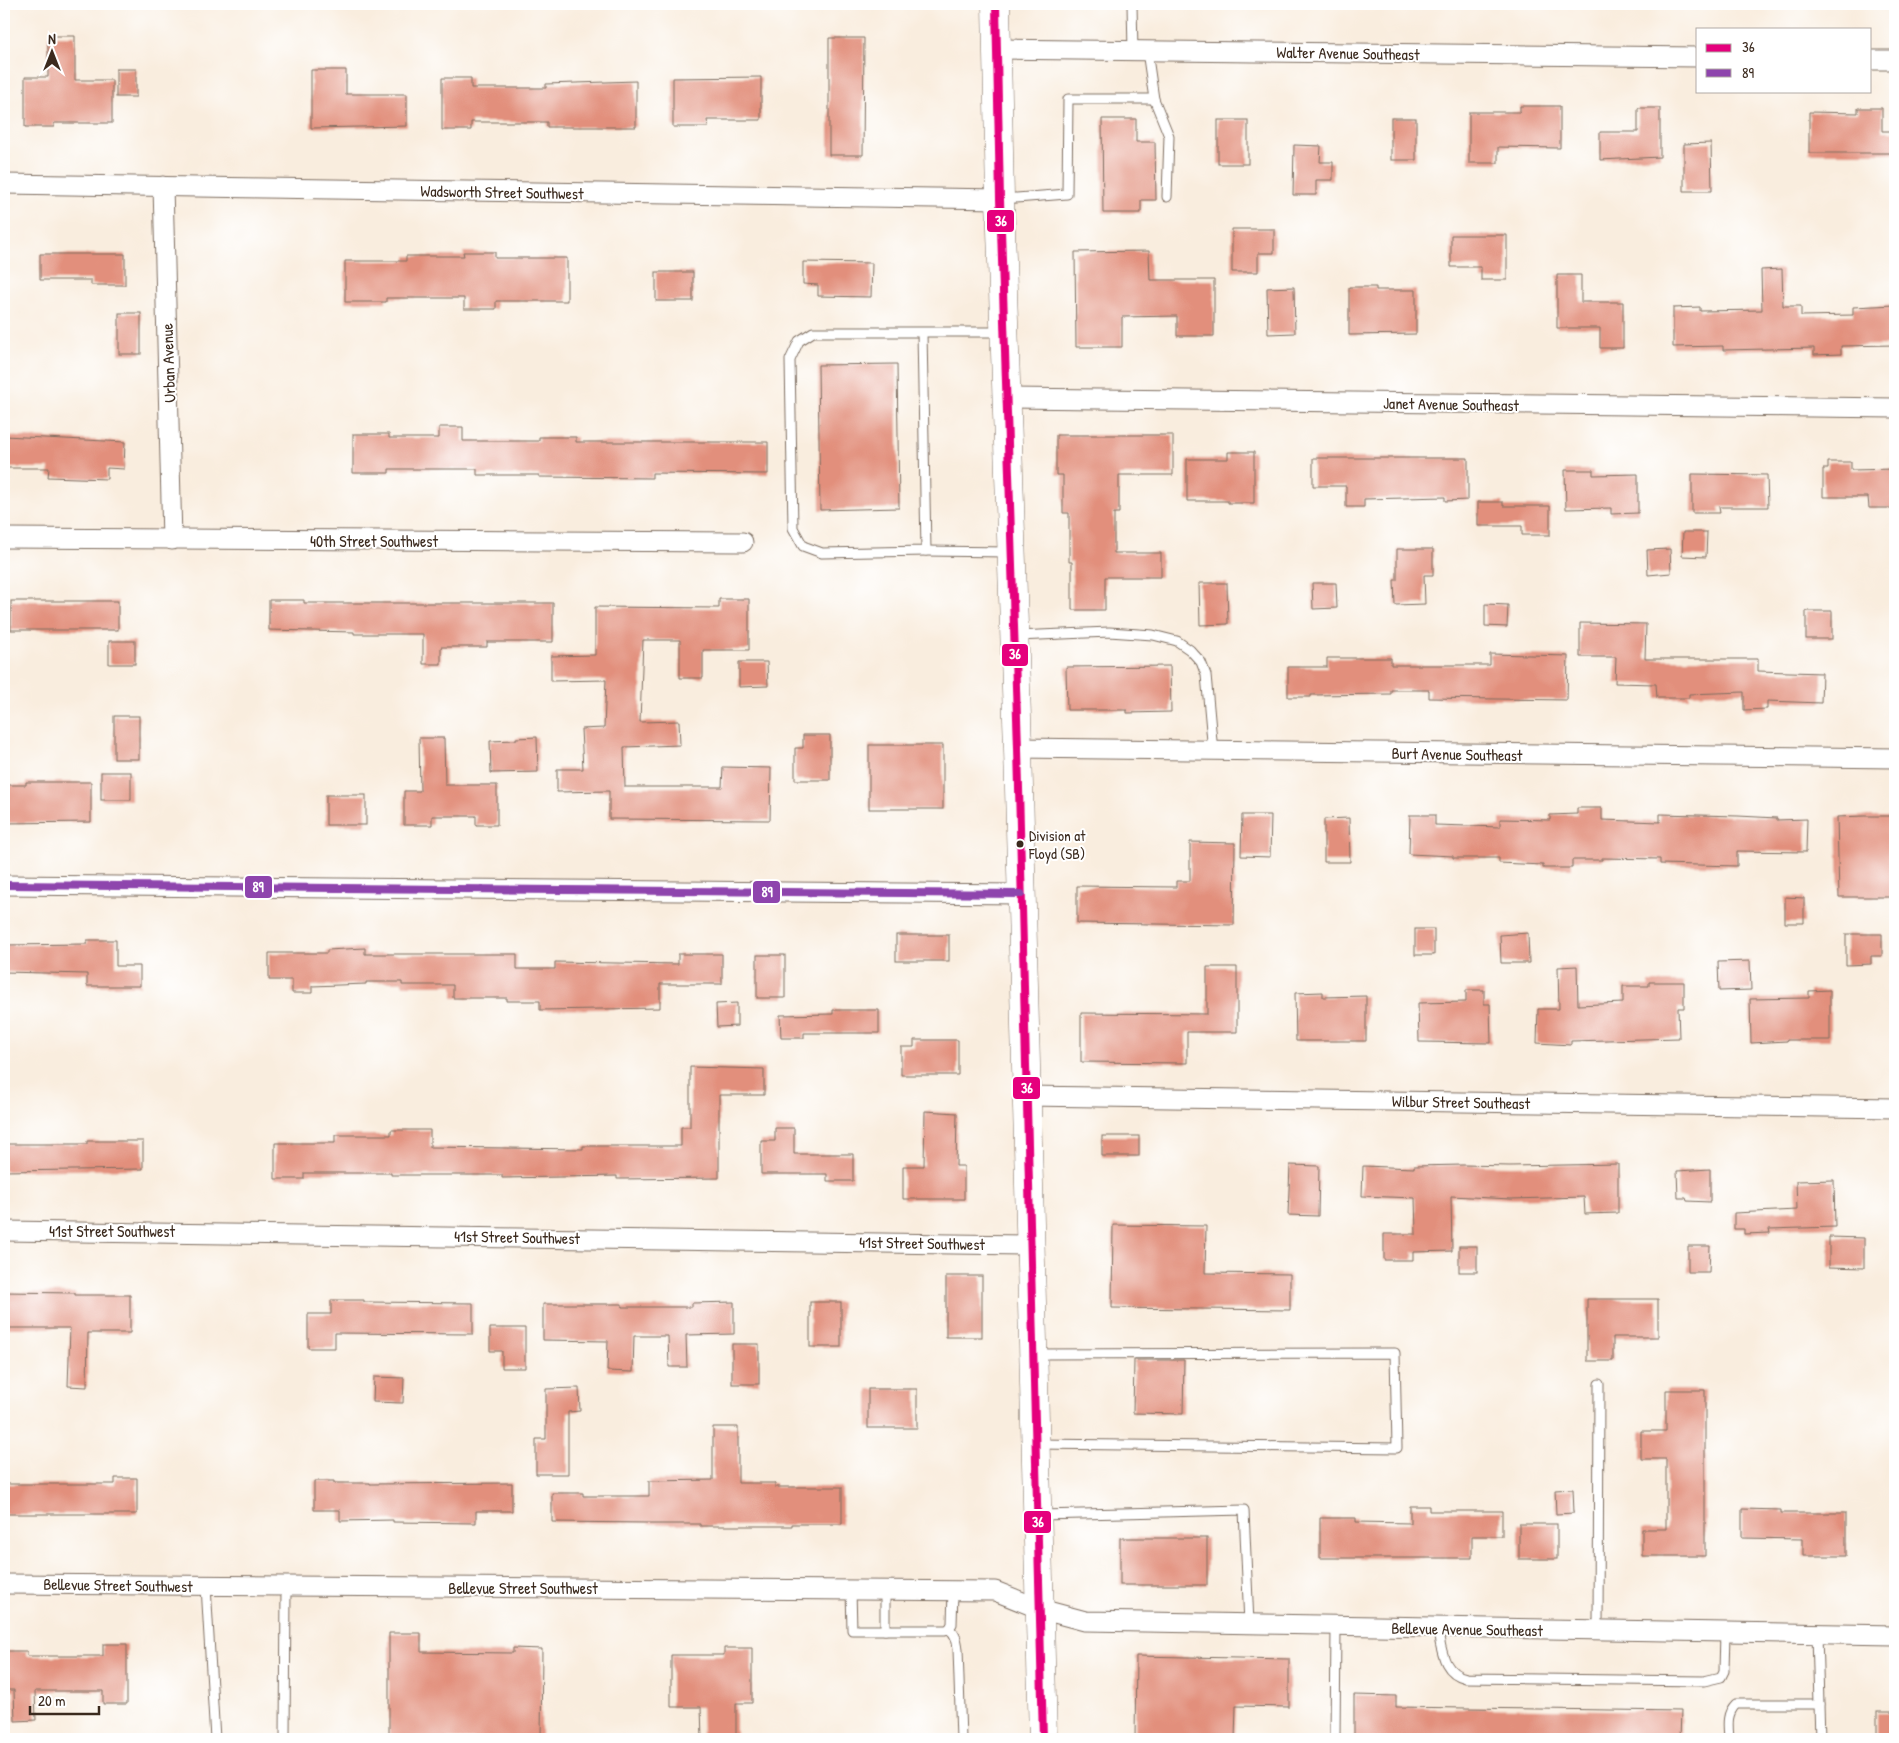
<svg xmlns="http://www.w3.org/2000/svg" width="1899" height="1743" font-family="'Patrick Hand',sans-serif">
	<rect width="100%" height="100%" fill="#fff"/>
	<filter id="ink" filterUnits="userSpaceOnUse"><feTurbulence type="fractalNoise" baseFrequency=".02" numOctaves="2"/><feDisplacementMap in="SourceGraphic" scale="10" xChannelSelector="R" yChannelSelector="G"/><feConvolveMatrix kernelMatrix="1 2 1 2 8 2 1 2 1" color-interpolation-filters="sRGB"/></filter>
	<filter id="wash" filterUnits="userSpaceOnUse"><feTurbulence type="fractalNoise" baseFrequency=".0096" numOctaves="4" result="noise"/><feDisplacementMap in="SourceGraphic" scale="20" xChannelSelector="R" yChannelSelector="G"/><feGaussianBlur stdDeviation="1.12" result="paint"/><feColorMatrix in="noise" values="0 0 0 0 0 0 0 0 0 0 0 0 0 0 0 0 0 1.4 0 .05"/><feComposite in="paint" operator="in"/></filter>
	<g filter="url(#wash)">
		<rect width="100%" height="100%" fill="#f9edde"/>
		<g id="blocks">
			<g fill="#e28f7b">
				<polygon points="48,36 75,36 75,80 112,80 112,123 54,123 54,127 25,127 25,77 48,77"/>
				<polygon points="829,38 864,38 863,155 829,155"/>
				<rect x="116" y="69" width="20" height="28"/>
				<polygon points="311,70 346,70 346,94 407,94 407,126 311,128"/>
				<polygon points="761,77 761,120 707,120 708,127 673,127 673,78"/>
				<polygon points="442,78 471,78 471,88 546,88 546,84 636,81 636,127 547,127 547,122 471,122 471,130 442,130"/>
				<polygon points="1520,106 1560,106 1560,148 1498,147 1498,163 1469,163 1469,112 1520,112"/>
				<polygon points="1638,108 1660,108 1660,157 1600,160 1600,132 1638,132"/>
				<polygon points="1858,108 1882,108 1882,131 1895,131 1895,153 1809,153 1809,112 1858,113"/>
				<rect x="1391" y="118" width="25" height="42"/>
				<polygon points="1102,119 1136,119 1136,142 1155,142 1156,200 1141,200 1141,213 1103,213"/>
				<rect x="1218" y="120" width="30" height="44"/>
				<polygon points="1711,143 1712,191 1684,191 1684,144"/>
				<polygon points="1294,145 1321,146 1320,162 1333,162 1333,180 1316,180 1316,195 1293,195"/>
				<polygon points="1232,229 1274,229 1274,253 1258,253 1258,272 1232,272"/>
				<polygon points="1451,235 1507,235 1507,280 1481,280 1481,267 1451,267"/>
				<polygon points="1149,251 1150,280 1214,280 1214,336 1177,336 1177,316 1122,317 1122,347 1076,347 1075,252"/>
				<polygon points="463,252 495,252 495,258 567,258 567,301 496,301 496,309 464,309 464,298 386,298 386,302 345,302 345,261 406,261 406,256 464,256"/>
				<polygon points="40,254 125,254 125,285 91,285 91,280 40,280"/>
				<polygon points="803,262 872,263 871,297 818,296 818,285 803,284"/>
				<polygon points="1782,269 1783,306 1801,306 1801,316 1853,315 1853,307 1895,305 1895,345 1841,346 1841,354 1814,355 1814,348 1723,350 1723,346 1673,347 1673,308 1700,307 1700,311 1762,310 1761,270"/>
				<rect x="656" y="272" width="37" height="29"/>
				<polygon points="1557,275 1581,275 1581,302 1623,302 1623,348 1600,348 1600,328 1557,328"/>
				<polygon points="1294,287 1295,333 1268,334 1267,288"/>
				<polygon points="1349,287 1376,287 1376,290 1416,290 1416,334 1349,335"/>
				<rect x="119" y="313" width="22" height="41"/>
				<polygon points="897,364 899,508 820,510 818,365"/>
				<polygon points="439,427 463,427 463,441 539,441 539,437 576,437 576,442 768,442 768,474 652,473 652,478 539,477 539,475 477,475 477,469 389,469 389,473 353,473 353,434 389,434 389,438 439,438"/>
				<polygon points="1056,435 1173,435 1173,475 1119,475 1119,513 1114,513 1114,553 1161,553 1161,577 1105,577 1105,610 1072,610 1072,562 1069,562 1069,513 1063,513 1063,475 1056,475"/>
				<polygon points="4,436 125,442 124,469 107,468 107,479 48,477 49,468 4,468"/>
				<polygon points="1228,452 1254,452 1254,503 1228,503 1228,501 1187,501 1187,459 1228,459"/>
				<polygon points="1313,458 1468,458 1468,500 1445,501 1445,497 1364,499 1364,507 1346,507 1346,486 1313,486"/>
				<polygon points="1828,462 1851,462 1851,470 1895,469 1895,508 1869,508 1868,497 1823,497 1823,469 1828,469"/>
				<polygon points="1565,470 1593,470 1593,475 1638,474 1638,513 1611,514 1611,508 1566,509"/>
				<polygon points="1692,474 1767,475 1768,507 1719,507 1720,513 1692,513"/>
				<polygon points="1478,502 1503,502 1503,506 1550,506 1550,535 1522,535 1522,526 1478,526"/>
				<polygon points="1683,532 1707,532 1706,557 1682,556"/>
				<polygon points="1397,549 1433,549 1433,575 1424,575 1425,604 1395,605 1394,580 1397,580"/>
				<polygon points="1670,549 1671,573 1648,575 1647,550"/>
				<polygon points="1199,583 1227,583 1228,624 1200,625"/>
				<polygon points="1312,583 1336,583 1337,608 1313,609"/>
				<polygon points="719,599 749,599 749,650 703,650 703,678 680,678 680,640 643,640 640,722 679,721 680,745 624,747 625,787 722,787 723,767 771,768 770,820 609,819 609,791 557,792 557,769 583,769 581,729 604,728 606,680 551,681 551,656 595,655 595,607 719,608"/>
				<polygon points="269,600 304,600 304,603 553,603 553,642 487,642 487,647 441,647 441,664 423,664 423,634 354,634 354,632 269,630"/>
				<rect x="11" y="601" width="107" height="29"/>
				<polygon points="1485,604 1508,605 1507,627 1485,626"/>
				<rect x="1806" y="611" width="26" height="28"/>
				<polygon points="1580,623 1646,624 1645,659 1758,659 1758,671 1822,673 1821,703 1767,701 1767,709 1744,710 1744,692 1689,694 1689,698 1657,698 1656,684 1615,683 1616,657 1580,657"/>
				<rect x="109" y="641" width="26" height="23"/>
				<polygon points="1490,654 1568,656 1567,700 1429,698 1429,690 1391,690 1391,694 1311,695 1311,697 1288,697 1288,667 1327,667 1327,658 1391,658 1391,665 1490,665"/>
				<polygon points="739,662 767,662 768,686 739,687"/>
				<polygon points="1170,666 1171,712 1127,713 1127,710 1067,710 1066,667"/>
				<rect x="114" y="716" width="25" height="43"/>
				<polygon points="803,735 830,735 830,780 795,780 795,748 803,748"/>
				<polygon points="537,737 538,772 491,773 490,741 516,740 516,738"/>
				<polygon points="419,738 444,738 445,785 497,785 497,825 476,825 476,816 432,816 432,825 404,825 404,791 420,791"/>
				<rect x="869" y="745" width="74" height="64"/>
				<rect x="101" y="772" width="30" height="28"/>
				<polygon points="26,782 91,782 91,822 4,823 4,785 26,785"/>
				<rect x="326" y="795" width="40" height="30"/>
				<polygon points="1577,808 1602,808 1602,820 1660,822 1660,814 1738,816 1777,818 1777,820 1807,819 1806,852 1737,851 1737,866 1660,864 1660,859 1602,858 1602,860 1572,860 1572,868 1543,868 1543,865 1499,863 1499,858 1453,858 1453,856 1409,854 1410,815 1435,815 1435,825 1500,827 1500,819 1550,820 1550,815 1577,814"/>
				<polygon points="1242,815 1271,815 1270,857 1241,856"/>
				<polygon points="1864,816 1895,816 1895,897 1839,897 1837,817"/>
				<polygon points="1349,818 1350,862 1324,862 1324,819"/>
				<polygon points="1190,842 1235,843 1234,925 1077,923 1077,886 1176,887 1176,881 1190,881"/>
				<polygon points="1785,897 1804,898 1804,923 1785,923"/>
				<rect x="1415" y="929" width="19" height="26"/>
				<polygon points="1528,933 1529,963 1501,963 1500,935"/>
				<polygon points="1846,934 1882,934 1882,956 1871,956 1871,964 1846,965"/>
				<rect x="896" y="935" width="53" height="26"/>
				<polygon points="87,940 116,940 116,966 140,966 140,986 87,986 87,974 4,972 4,945 87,944"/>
				<polygon points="365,948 365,954 517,954 517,969 555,969 555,962 678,964 678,954 722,954 722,984 660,984 660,1008 540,1010 540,1001 507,1001 507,998 453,998 453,985 402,985 402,982 366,982 366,984 312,986 312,993 292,993 292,980 269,980 269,953 327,953 327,950"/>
				<rect x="757" y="955" width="28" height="43"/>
				<polygon points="1750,961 1751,990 1719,991 1718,962"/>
				<polygon points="1577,966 1578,1005 1623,1003 1623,986 1649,986 1649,982 1684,982 1684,1008 1678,1008 1679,1038 1571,1041 1571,1045 1537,1043 1538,1009 1559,1009 1558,967"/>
				<polygon points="1207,967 1237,967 1237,1032 1187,1032 1187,1063 1081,1062 1081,1013 1207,1014"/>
				<polygon points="1466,990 1484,990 1484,1004 1490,1004 1491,1043 1419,1042 1418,1003 1466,1002"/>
				<polygon points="1830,990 1830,1040 1787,1040 1787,1041 1751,1043 1750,999 1809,998 1809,991"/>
				<polygon points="1323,992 1323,997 1366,996 1366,1041 1296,1041 1295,993"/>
				<polygon points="737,1003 737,1026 717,1027 716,1004"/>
				<polygon points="833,1010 879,1010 879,1033 804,1033 804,1038 781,1038 780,1015 833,1014"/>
				<polygon points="914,1040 958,1040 958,1075 901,1075 901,1047 914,1047"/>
				<polygon points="690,1067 764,1069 764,1095 719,1095 719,1178 617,1179 617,1176 502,1178 502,1175 391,1175 391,1173 304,1173 304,1179 275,1179 275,1143 335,1143 335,1135 391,1135 391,1130 430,1130 430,1147 583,1149 583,1146 681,1146 681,1127 690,1127"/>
				<polygon points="925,1111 957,1113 956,1166 964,1166 964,1199 903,1199 903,1166 924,1166"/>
				<polygon points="775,1128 794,1128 794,1154 853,1154 853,1181 827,1181 827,1174 761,1174 761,1141 775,1141"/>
				<rect x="1102" y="1136" width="37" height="20"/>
				<polygon points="87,1141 143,1141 143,1169 4,1171 4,1144 87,1144"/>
				<polygon points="1618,1164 1618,1213 1585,1214 1584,1197 1511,1199 1451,1196 1452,1251 1413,1252 1413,1260 1384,1260 1384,1234 1416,1234 1415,1198 1362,1196 1363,1166 1414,1168 1414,1166 1463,1165 1510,1166"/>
				<polygon points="1290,1165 1319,1166 1318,1216 1288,1215"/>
				<polygon points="1710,1169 1710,1202 1687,1201 1686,1198 1678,1198 1677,1171"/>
				<polygon points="1834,1180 1835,1227 1769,1229 1770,1233 1744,1234 1744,1229 1734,1229 1734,1213 1797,1210 1796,1181"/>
				<polygon points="1113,1225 1206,1226 1205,1273 1290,1274 1290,1310 1112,1308"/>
				<polygon points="1829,1237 1864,1238 1864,1268 1829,1267"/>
				<rect x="1459" y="1246" width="18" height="26"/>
				<polygon points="1688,1246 1710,1246 1709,1272 1688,1272"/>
				<rect x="946" y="1276" width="36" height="61"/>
				<polygon points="4,1292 75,1293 75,1295 130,1295 130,1333 88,1333 87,1387 68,1386 70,1328 4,1328"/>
				<polygon points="1587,1299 1658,1299 1658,1337 1613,1337 1613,1361 1587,1361"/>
				<polygon points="331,1300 364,1300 364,1302 473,1303 473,1334 335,1333 335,1348 308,1348 308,1314 331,1314"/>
				<polygon points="734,1302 734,1334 686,1335 687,1367 669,1367 668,1336 634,1336 633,1372 607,1371 608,1341 543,1340 543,1304 622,1304 622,1307 692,1307 692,1303"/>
				<rect x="810" y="1302" width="31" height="45"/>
				<polygon points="490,1328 525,1328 525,1368 502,1368 502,1351 490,1351"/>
				<rect x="732" y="1344" width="27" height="40"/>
				<polygon points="1134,1360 1184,1360 1183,1414 1133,1413"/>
				<polygon points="374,1377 404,1378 403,1403 373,1402"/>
				<polygon points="579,1388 580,1411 568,1412 568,1474 536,1474 536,1439 546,1439 546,1389"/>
				<rect x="868" y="1389" width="49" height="39"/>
				<polygon points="1666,1390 1705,1390 1705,1556 1642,1556 1642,1529 1666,1529 1666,1459 1641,1459 1641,1431 1666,1431"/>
				<polygon points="713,1427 738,1427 738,1483 775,1483 775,1487 842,1487 842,1524 792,1524 792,1526 700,1526 700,1524 649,1524 649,1523 552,1522 552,1493 583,1493 583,1496 649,1496 649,1481 713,1480"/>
				<polygon points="115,1478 137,1478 137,1514 4,1514 4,1484 115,1484"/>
				<polygon points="314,1481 334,1481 334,1483 370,1483 370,1484 512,1483 512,1511 476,1511 476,1523 393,1522 393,1520 340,1521 340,1510 314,1510"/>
				<polygon points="1573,1489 1574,1513 1556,1514 1555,1490"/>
				<polygon points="1410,1506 1429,1506 1429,1511 1502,1511 1502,1536 1472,1536 1472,1558 1320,1558 1320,1518 1356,1518 1356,1522 1410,1523"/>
				<polygon points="1742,1509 1781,1510 1781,1513 1846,1513 1846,1556 1803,1556 1803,1539 1742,1538"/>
				<rect x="1519" y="1524" width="38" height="35"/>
				<rect x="1120" y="1538" width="87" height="47"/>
				<polygon points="389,1633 421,1633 421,1652 513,1653 513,1648 542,1649 541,1739 389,1739"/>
				<polygon points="103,1644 127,1644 127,1704 103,1704 103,1691 35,1691 36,1720 15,1721 14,1690 4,1690 4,1651 27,1651 27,1656 103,1656"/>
				<polygon points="724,1648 752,1648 752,1703 736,1703 736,1739 702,1739 701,1707 671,1707 671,1655 724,1655"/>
				<polygon points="1136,1656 1289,1659 1289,1707 1236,1706 1235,1739 1135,1739"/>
				<polygon points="1354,1695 1396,1696 1396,1707 1681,1711 1680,1739 1354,1739"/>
				<rect x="1877" y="1712" width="18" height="27"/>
			</g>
		</g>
	</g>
	<g filter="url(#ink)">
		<use href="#blocks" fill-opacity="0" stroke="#7e6e61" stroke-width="1"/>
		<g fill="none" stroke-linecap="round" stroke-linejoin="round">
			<defs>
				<g id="lane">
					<polyline points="1132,4 1133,51"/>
					<polyline points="1147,51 1154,99 1169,136 1167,197"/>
					<polyline points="1003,199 1067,194 1068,99 1154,99"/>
					<polyline points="922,332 926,551 822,553 803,546 793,528 790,360 799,341 813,332 1002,332"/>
					<polyline points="926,551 1009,552"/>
					<polyline points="1017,636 1109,632 1153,635 1177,641 1190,650 1201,662 1206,675 1213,752"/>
					<polyline points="1036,1354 1395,1353 1397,1448 1037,1444"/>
					<polyline points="1041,1515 1244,1510 1249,1624"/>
					<polyline points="206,1586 215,1739"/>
					<polyline points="851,1590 852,1630 945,1630 949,1629 952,1624 953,1591"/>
					<polyline points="885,1591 885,1630"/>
					<path d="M1437,1628C1442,1649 1442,1673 1466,1678L1704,1681L1721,1677L1724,1671L1725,1633"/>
					<path d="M949,1629C956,1634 957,1641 958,1649L961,1739"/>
					<polyline points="1598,1631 1599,1384"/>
					<polyline points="1817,1634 1820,1739"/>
					<polyline points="285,1739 286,1587"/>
					<polyline points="1335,1739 1336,1627"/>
					<path d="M1729,1739C1728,1725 1726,1714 1736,1704H1819"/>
				</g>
				<g id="street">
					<polyline points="998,49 1698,57"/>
					<polyline points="1870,60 1895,60"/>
					<polyline points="4,184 1000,199"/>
					<polyline points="163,186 172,540"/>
					<polyline points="1007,398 1895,408"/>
					<polyline points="4,538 743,542"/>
					<polyline points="1018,748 1895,758"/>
					<polyline points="4,885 1021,894"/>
					<polyline points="1026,1096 1895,1108"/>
					<polyline points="4,1231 1030,1245"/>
					<polyline points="4,1584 995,1591 1040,1609 1085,1621 1895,1635"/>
				</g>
				<polyline id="primary" points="996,4 1000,199 1018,748 1043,1739"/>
			</defs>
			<use href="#lane" stroke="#7e6e61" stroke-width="11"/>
			<use href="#street" stroke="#7e6e61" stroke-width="21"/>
			<use href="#primary" stroke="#7e6e61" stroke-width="29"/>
			<use href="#lane" stroke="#fff" stroke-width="9"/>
			<use href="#street" stroke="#fff" stroke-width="19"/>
			<use href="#primary" stroke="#fff" stroke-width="28"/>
			<defs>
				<polyline id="bus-1" points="996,4 1000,199 1018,748 1043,1739"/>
				<polyline id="bus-2" points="4,885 1021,894"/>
			</defs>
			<use href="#bus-1" stroke="#fff" stroke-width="11"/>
			<use href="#bus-2" stroke="#fff" stroke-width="11"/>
			<use href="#bus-1" stroke="#e5007d" stroke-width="8"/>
			<use href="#bus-2" stroke="#8e44ad" stroke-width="8"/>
		</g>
	</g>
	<circle fill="#3b2a1e" stroke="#fff" stroke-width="2" cx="1020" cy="844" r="4.5"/>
	<g text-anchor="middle" stroke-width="4" stroke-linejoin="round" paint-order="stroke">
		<g font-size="15" fill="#3b2a1e" stroke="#fff" text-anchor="start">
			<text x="1029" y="841">Division at<tspan x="1029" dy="18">Floyd (SB)</tspan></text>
		</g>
		<g font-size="16" fill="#3b2a1e" stroke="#fff">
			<text transform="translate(1348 53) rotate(1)" y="6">Walter Avenue Southeast</text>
			<text transform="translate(502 192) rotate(1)" y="6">Wadsworth Street Southwest</text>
			<text transform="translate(168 363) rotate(-92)" y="6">Urban Avenue</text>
			<text transform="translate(1451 404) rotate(1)" y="6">Janet Avenue Southeast</text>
			<text x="374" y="547">40th Street Southwest</text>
			<text transform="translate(1457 754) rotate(1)" y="6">Burt Avenue Southeast</text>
			<text transform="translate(1461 1102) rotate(1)" y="6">Wilbur Street Southeast</text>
			<text x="112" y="1237">41st Street Southwest</text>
			<text transform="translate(517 1237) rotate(1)" y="6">41st Street Southwest</text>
			<text transform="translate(922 1243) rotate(1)" y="6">41st Street Southwest</text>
			<text transform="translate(118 1585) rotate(1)" y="6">Bellevue Street Southwest</text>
			<text x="523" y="1594">Bellevue Street Southwest</text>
			<text transform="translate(1467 1629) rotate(1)" y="6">Bellevue Avenue Southeast</text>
		</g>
	</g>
	<g stroke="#fff" stroke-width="2">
		<rect x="986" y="209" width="29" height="24" rx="5" fill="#e5007d"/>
		<rect x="1001" y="643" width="28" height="24" rx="5" fill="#e5007d"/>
		<rect x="244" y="875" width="29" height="24" rx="5" fill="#8e44ad"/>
		<rect x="752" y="880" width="29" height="24" rx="5" fill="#8e44ad"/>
		<rect x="1012" y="1076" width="29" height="24" rx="5" fill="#e5007d"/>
		<rect x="1023" y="1510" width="29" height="24" rx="5" fill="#e5007d"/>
	</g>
	<g font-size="14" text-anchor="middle" font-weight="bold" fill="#fff">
		<text x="1001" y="226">36</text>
		<text x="1015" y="659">36</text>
		<text x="258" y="892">89</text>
		<text x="767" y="897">89</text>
		<text x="1027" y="1093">36</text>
		<text x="1038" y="1527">36</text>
	</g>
	<rect width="1899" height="1743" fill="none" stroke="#fff" stroke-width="20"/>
	<rect x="1696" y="28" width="175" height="65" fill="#ffffff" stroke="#b1aaa5"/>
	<rect x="1706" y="44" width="25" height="8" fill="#e5007d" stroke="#b1aaa5"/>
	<text x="1742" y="52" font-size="15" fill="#3b2a1e">36</text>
	<rect x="1706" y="69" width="25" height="8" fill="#8e44ad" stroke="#b1aaa5"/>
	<text x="1742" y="78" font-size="15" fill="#3b2a1e">89</text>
	<g transform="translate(52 52)" stroke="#ffffff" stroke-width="4" paint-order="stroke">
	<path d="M0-4L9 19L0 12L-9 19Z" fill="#3b2a1e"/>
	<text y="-8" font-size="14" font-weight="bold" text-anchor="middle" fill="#3b2a1e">N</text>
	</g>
	<path d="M30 1706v8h69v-8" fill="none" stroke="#3b2a1e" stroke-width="2.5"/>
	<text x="38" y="1706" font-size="15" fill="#3b2a1e" stroke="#ffffff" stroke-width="4" paint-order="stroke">20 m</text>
</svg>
